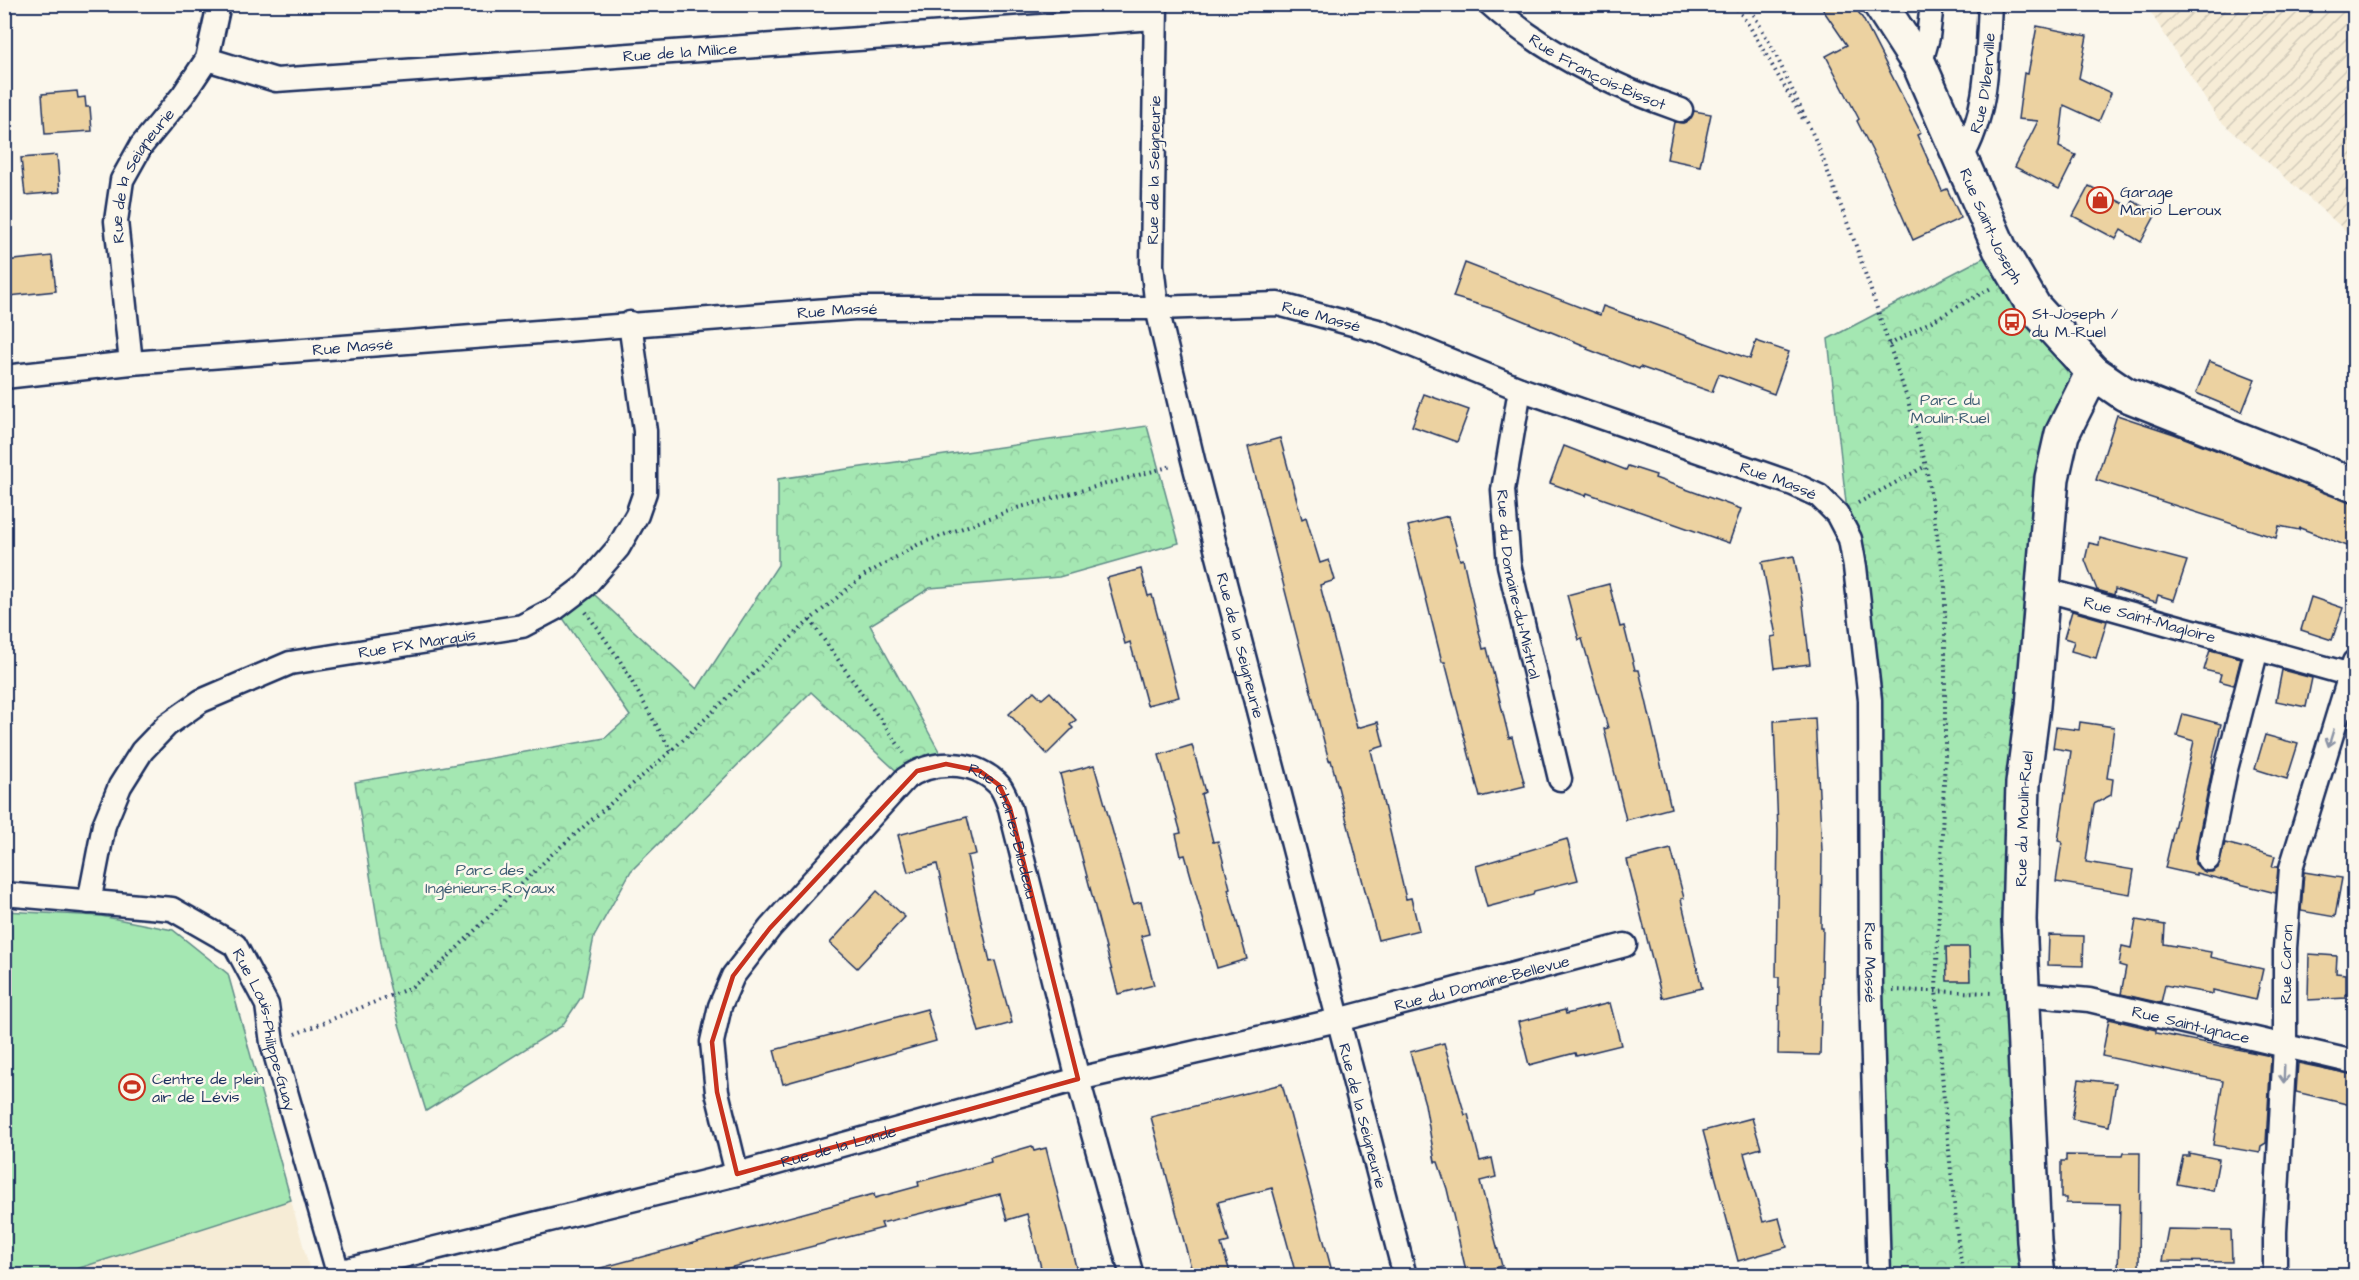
<svg xmlns="http://www.w3.org/2000/svg" width="2359" height="1280" font-family="'Architects Daughter',sans-serif">
	<defs>
		<pattern id="industrial-furrows" width="10" height="10" patternUnits="userSpaceOnUse" patternTransform="scale(1.5)"><rect width="10" height="10" fill="#f6ecd6"/><path d="M-1 1l2-2M0 10L10 0M9 11l2-2" fill="none" stroke="#d2cbba"/></pattern>
		<pattern id="park-crowns" width="20" height="18" patternUnits="userSpaceOnUse" patternTransform="scale(1.5)"><rect width="20" height="18" fill="#a4e7b2"/><path d="M2 6a3 3 0 1 1 6 0M12 15a3 3 0 1 1 6 0" fill="none" stroke="#8dc69c"/></pattern>
	</defs>
	<rect width="100%" height="100%" fill="#fbf7ec"/>
	<filter id="ink" filterUnits="userSpaceOnUse"><feTurbulence type="fractalNoise" baseFrequency=".0167" numOctaves="2"/><feDisplacementMap in="SourceGraphic" scale="12" xChannelSelector="R" yChannelSelector="G"/><feConvolveMatrix kernelMatrix="1 2 1 2 8 2 1 2 1" color-interpolation-filters="sRGB"/></filter>
	<g filter="url(#ink)">
		<polygon fill="#f6ecd6" points="291,1200 311,1275 58,1275"/>
		<polygon fill="url(#industrial-furrows)" points="2146,5 2354,5 2354,238 2217,118"/>
		<g fill="url(#park-crowns)" stroke="#608b88" stroke-width="1.5">
			<polygon points="2000,249 2093,372 2075,404 2033,706 2038,1275 1879,1275 1872,832 1850,539 1828,339"/>
			<polygon points="1147,426 1179,543 1059,577 930,588 870,625 946,764 905,779 811,692 631,871 594,937 582,996 562,1026 426,1111 399,1024 385,967 355,782 605,738 630,716 556,608 585,586 697,689 778,565 778,479"/>
		</g>
		<polygon fill="#a4e7b2" stroke="#608b88" stroke-width="1.5" points="4,911 101,916 173,930 228,974 291,1200 58,1275 5,1275"/>
		<g fill="#ecd2a1" stroke="#1b2f5e" stroke-width="1.5">
			<polygon points="1819,4 1853,4 1863,19 1921,133 1917,135 1942,191 1947,189 1961,218 1913,240 1882,170 1857,121 1859,119 1826,56 1847,45"/>
			<polygon points="2037,26 2087,36 2079,78 2111,93 2099,121 2064,105 2059,147 2076,155 2059,189 2015,167 2038,121 2018,119 2024,73 2028,74"/>
			<polygon points="77,91 78,98 85,97 86,107 90,107 92,131 45,134 42,94"/>
			<polygon points="1694,111 1711,114 1700,166 1667,159 1674,122 1683,123 1689,121"/>
			<polygon points="57,155 60,192 25,195 21,158"/>
			<polygon points="2089,186 2130,207 2133,201 2156,214 2141,242 2121,230 2116,239 2073,216"/>
			<polygon points="52,256 56,291 9,296 5,261"/>
			<polygon points="1465,263 1600,315 1603,306 1750,359 1756,341 1789,352 1774,394 1719,374 1712,392 1640,367 1639,369 1587,349 1588,347 1497,310 1453,297"/>
			<polygon points="2209,361 2255,379 2242,412 2196,393"/>
			<polygon points="1424,394 1469,410 1457,442 1412,426"/>
			<polygon points="2117,415 2174,434 2355,504 2355,549 2300,528 2299,530 2279,526 2276,538 2096,480"/>
			<polygon points="1280,438 1302,519 1306,517 1320,563 1329,560 1335,580 1320,585 1357,728 1378,722 1384,746 1371,750 1406,899 1411,898 1419,930 1378,940 1331,760 1329,761 1248,447"/>
			<polygon points="1564,446 1626,470 1628,466 1656,475 1655,478 1741,509 1729,543 1587,493 1586,496 1550,483"/>
			<polygon points="1448,516 1460,560 1463,559 1483,649 1487,648 1509,738 1512,737 1525,786 1480,797 1445,662 1442,662 1408,526"/>
			<polygon points="2100,538 2187,561 2174,600 2158,595 2156,602 2115,589 2114,595 2097,590 2085,560 2089,543 2099,545"/>
			<polygon points="1794,556 1803,604 1810,664 1775,668 1771,637 1776,636 1762,562"/>
			<polygon points="1141,569 1148,596 1152,595 1179,697 1147,705 1130,642 1125,644 1107,578"/>
			<polygon points="1609,584 1620,627 1624,626 1635,670 1639,670 1671,808 1626,820 1604,729 1608,728 1582,639 1579,640 1567,595"/>
			<polygon points="2311,597 2343,608 2332,640 2301,630"/>
			<polygon points="2072,611 2107,621 2096,658 2071,651 2074,641 2064,638"/>
			<polygon points="2210,650 2241,658 2234,685 2219,681 2221,674 2204,670"/>
			<polygon points="2282,670 2312,678 2306,707 2276,701"/>
			<polygon points="1034,691 1042,699 1050,692 1076,720 1070,725 1073,728 1047,754 1009,714"/>
			<polygon points="2183,714 2221,724 2212,762 2213,764 2195,856 2195,864 2205,872 2212,872 2218,868 2225,843 2275,856 2272,867 2278,867 2276,893 2196,873 2196,875 2165,868 2194,741 2177,736"/>
			<polygon points="1815,718 1822,851 1821,928 1823,928 1820,1055 1778,1054 1779,977 1776,977 1778,831 1774,721"/>
			<polygon points="2080,722 2114,727 2107,778 2113,779 2111,795 2094,804 2086,862 2134,870 2130,894 2056,882 2062,842 2058,841 2071,751 2053,748 2056,727 2079,730"/>
			<polygon points="2265,735 2298,744 2287,779 2255,769"/>
			<polygon points="1192,745 1205,792 1201,794 1213,842 1218,841 1230,888 1228,889 1247,959 1217,968 1185,855 1181,856 1176,834 1181,833 1159,755"/>
			<polygon points="1094,765 1133,904 1141,902 1149,934 1141,936 1154,985 1118,994 1060,774"/>
			<polygon points="967,817 976,854 967,856 990,962 995,961 1012,1023 979,1032 958,958 937,864 908,872 898,835"/>
			<polygon points="1567,839 1578,880 1534,891 1533,895 1487,907 1476,866"/>
			<polygon points="1671,849 1684,898 1681,899 1702,988 1662,998 1627,860"/>
			<polygon points="2304,872 2342,878 2335,917 2301,911"/>
			<polygon points="877,891 905,917 857,968 830,943"/>
			<polygon points="2136,920 2165,925 2164,944 2211,952 2210,957 2263,969 2256,1000 2213,990 2213,994 2165,985 2161,1003 2121,994 2126,967 2119,965 2122,946 2131,948"/>
			<polygon points="2049,935 2084,936 2083,966 2048,965"/>
			<polygon points="1946,947 1969,947 1970,981 1947,981"/>
			<polygon points="2309,954 2337,956 2336,973 2346,974 2346,998 2308,1000"/>
			<polygon points="1610,1003 1621,1045 1576,1056 1575,1053 1529,1065 1518,1022 1565,1010 1566,1014"/>
			<polygon points="927,1009 936,1041 783,1084 774,1050"/>
			<polygon points="2109,1019 2156,1030 2156,1033 2271,1056 2266,1143 2261,1146 2260,1153 2213,1145 2223,1081 2102,1056"/>
			<polygon points="1444,1043 1465,1115 1468,1114 1480,1161 1492,1158 1496,1177 1480,1181 1502,1266 1467,1275 1447,1189 1438,1162 1435,1162 1425,1104 1410,1052"/>
			<polygon points="2298,1063 2355,1075 2355,1106 2296,1092"/>
			<polygon points="2079,1079 2116,1083 2109,1126 2072,1119"/>
			<polygon points="1282,1084 1333,1275 1296,1275 1272,1188 1218,1202 1229,1242 1221,1244 1231,1275 1193,1275 1151,1117"/>
			<polygon points="1752,1118 1761,1148 1744,1153 1763,1222 1779,1218 1787,1247 1738,1261 1703,1131"/>
			<polygon points="1032,1146 1034,1151 1046,1148 1078,1275 1043,1275 1027,1214 1007,1220 1000,1194 881,1223 883,1228 702,1275 597,1275 597,1269 874,1194 875,1198 919,1186 918,1182 991,1162 990,1158"/>
			<polygon points="2123,1153 2140,1153 2139,1274 2118,1271 2120,1204 2066,1203 2066,1198 2061,1198 2061,1161 2066,1161 2066,1155 2122,1156"/>
			<polygon points="2189,1153 2219,1159 2213,1191 2177,1184 2183,1156 2189,1156"/>
			<polygon points="2168,1229 2231,1230 2232,1262 2162,1261"/>
		</g>
		<g fill="none" stroke-linecap="round" stroke-linejoin="round">
			<defs>
				<polyline id="lane" points="2341,707 2354,714"/>
				<g id="street">
					<path id="s1" d="M1156,4L1152,265L1157,308L1193,460L1405,1276"/>
					<path id="s2" d="M1490,4C1545,54 1612,86 1681,110"/>
					<path id="s3" d="M207,59L276,80L1155,18"/>
					<polyline points="1920,66 1928,37 1932,4"/>
					<path id="s4" d="M1961,159C1989,112 1987,57 1990,4"/>
					<path id="s5" d="M131,363L116,221L122,180L141,146L183,95L207,59L219,4"/>
					<path id="s6" d="M4,377L131,363L854,308H1157L1278,304L1378,331L1520,389L1793,484L1819,496L1837,514L1850,539L1855,567L1870,700L1871,990L1879,1276"/>
					<path id="s7" d="M1520,389L1503,490L1509,565L1560,779"/>
					<path id="s8" d="M2043,589L2351,675"/>
					<polyline points="2208,859 2225,773 2257,649"/>
					<path id="s9" d="M4,894L172,909L235,945L267,1005L272,1043L339,1276"/>
					<path id="s10" d="M89,902L104,825L120,786L142,751L167,725L201,701L290,663L522,626L556,608L585,586L618,548L637,515L645,492V431L630,323"/>
					<path id="s11" d="M2024,994L2089,1000L2354,1062"/>
					<path id="s12" d="M737,1174L717,1092L712,1042L720,1006L733,976L770,928L905,779C932,760 972,759 997,783C1004,789 1007,801 1010,808L1078,1079L1132,1276"/>
					<path id="s13" d="M338,1272L737,1174L1078,1079L1338,1020L1625,945"/>
					<path id="s14" d="M2275,1276V1232L2285,1045V948L2291,868L2354,662"/>
				</g>
				<g id="secondary">
					<path id="s15" d="M1880,4L1920,66L2000,249L2034,307L2093,372L2125,394L2354,485"/>
					<path id="s16" d="M2038,1276L2034,1241L2019,920L2023,783L2033,706L2052,478L2062,434L2093,372"/>
				</g>
			</defs>
			<use href="#lane" stroke="#1b2f5e" stroke-width="16"/>
			<use href="#street" stroke="#1b2f5e" stroke-width="27"/>
			<use href="#secondary" stroke="#1b2f5e" stroke-width="38"/>
			<g stroke="#1b2f5e" stroke-width="4" stroke-dasharray="1.5 4.5" stroke-linecap="butt">
				<polyline points="1734,4 1750,27 1803,119"/>
				<polyline points="1748,4 1775,53 1816,141 1855,243 1908,401 1926,466 1945,586 1945,755 1936,990 1944,1100 1958,1242 1963,1276"/>
				<polyline points="1889,345 1991,288"/>
				<polyline points="1858,503 1926,466"/>
				<polyline points="586,612 619,659 671,751"/>
				<polyline points="810,620 904,753"/>
				<polyline points="1893,990 1994,993"/>
				<polyline points="295,1034 410,988 437,968 550,856 671,751 810,620 863,576 919,544 1017,508 1172,466"/>
			</g>
			<use href="#lane" stroke="#fbf7ec" stroke-width="12"/>
			<use href="#street" stroke="#fbf7ec" stroke-width="22"/>
			<use href="#secondary" stroke="#fbf7ec" stroke-width="33"/>
		</g>
		<defs><path id="oneway-shaft" d="M-6 0H5M1.5-3L5.5 0L1.5 3" fill="none" stroke-width="1.6" stroke-linecap="round" stroke-linejoin="round" transform="scale(1.5)"/></defs>
		<g stroke="#8b93a5">
			<use href="#oneway-shaft" transform="translate(2331 738) rotate(107)"/>
			<use href="#oneway-shaft" transform="translate(2284 1074) rotate(92)"/>
		</g>
	</g>
	<path fill="none" stroke="#c8321e" stroke-width="4.5" stroke-linejoin="round" d="M946,764L980,771L999,785L1010,808L1078,1079L737,1174L717,1092L712,1042L733,976L770,928L917,771Z"/>
	<defs>
		<symbol id="shop-ring" viewBox="-11 -11 22 22"><circle r="9.5" fill="#fbf7ec" stroke="#c8321e" stroke-width="1.5"/><path d="M-5-2.5h2.3a2.7 3.5 0 0 1 5.4 0H5L5.5 6h-11ZM-1.5-2.5h3a1.5 2.3 0 0 0-3 0Z" fill="#c8321e"/></symbol>
		<symbol id="bus-ring" viewBox="-11 -11 22 22"><circle r="9.5" fill="#fbf7ec" stroke="#c8321e" stroke-width="1.5"/><path d="M-5-6H5V4H4V6H2V4H-2V6H-4V4H-5ZM-3.5-4V0h7V-4ZM-3.5 1.2v1.5H-2V1.2ZM2 1.2v1.5H3.5V1.2Z" fill="#c8321e"/></symbol>
		<symbol id="stadium-ring" viewBox="-11 -11 22 22"><circle r="9.5" fill="#fbf7ec" stroke="#c8321e" stroke-width="1.5"/><path d="M0-5a6.5 5 0 1 0 0 10a6.5 5 0 1 0 0-10ZM-3.5-1.8h7v3.6h-7Z" fill="#c8321e"/></symbol>
	</defs>
	<g fill-rule="evenodd">
		<use href="#shop-ring" x="2085" y="185" width="30" height="30"/>
		<use href="#bus-ring" x="1997" y="307" width="30" height="30"/>
		<use href="#stadium-ring" x="117" y="1072" width="30" height="30"/>
	</g>
	<g text-anchor="middle" stroke-width="5" stroke-linejoin="round" paint-order="stroke">
		<g font-size="16" fill="#1b2f5e" stroke="#fbf7ec">
			<text dy="6" stroke="none"><textPath href="#s3" startOffset="477">Rue de la Milice</textPath></text>
			<text dy="6" stroke="none"><textPath href="#s2" startOffset="128">Rue François-Bissot</textPath></text>
			<text dy="6" stroke="none"><textPath href="#s4" startOffset="80">Rue D'Iberville</textPath></text>
			<text transform="translate(1153 170) rotate(-89)" y="6">Rue de la Seigneurie</text>
			<text dy="6" stroke="none"><textPath href="#s5" startOffset="195">Rue de la Seigneurie</textPath></text>
			<text dy="6" stroke="none"><textPath href="#s15" startOffset="249">Rue Saint-Joseph</textPath></text>
			<text dy="6" stroke="none"><textPath href="#s6" startOffset="836">Rue Massé</textPath></text>
			<text dy="6" stroke="none"><textPath href="#s6" startOffset="1322">Rue Massé</textPath></text>
			<text dy="6" stroke="none"><textPath href="#s6" startOffset="350">Rue Massé</textPath></text>
			<text dy="6" stroke="none"><textPath href="#s6" startOffset="1808">Rue Massé</textPath></text>
			<text dy="6" stroke="none"><textPath href="#s7" startOffset="198">Rue du Domaine-du-Mistral</textPath></text>
			<text dy="6" stroke="none"><textPath href="#s8" startOffset="111">Rue Saint-Magloire</textPath></text>
			<text dy="6" stroke="none"><textPath href="#s10" startOffset="465">Rue FX Marquis</textPath></text>
			<text dy="6" stroke="none"><textPath href="#s1" startOffset="652">Rue de la Seigneurie</textPath></text>
			<text dy="6" stroke="none"><textPath href="#s16" startOffset="458">Rue du Moulin-Ruel</textPath></text>
			<text dy="6" stroke="none"><textPath href="#s12" startOffset="610">Rue Charles-Bilodeau</textPath></text>
			<text dy="6" stroke="none"><textPath href="#s6" startOffset="2330">Rue Massé</textPath></text>
			<text dy="6" stroke="none"><textPath href="#s14" startOffset="312">Rue Caron</textPath></text>
			<text dy="6" stroke="none"><textPath href="#s13" startOffset="1180">Rue du Domaine-Bellevue</textPath></text>
			<text dy="6" stroke="none"><textPath href="#s11" startOffset="170">Rue Saint-Ignace</textPath></text>
			<text dy="6" stroke="none"><textPath href="#s9" startOffset="332">Rue Louis-Philippe-Guay</textPath></text>
			<text dy="6" stroke="none"><textPath href="#s1" startOffset="1138">Rue de la Seigneurie</textPath></text>
			<text dy="6" stroke="none"><textPath href="#s13" startOffset="516">Rue de la Lande</textPath></text>
		</g>
		<g font-size="16" fill="#1b2f5e" stroke="#fbf7ec" text-anchor="start">
			<text x="2120" y="197">Garage<tspan x="2120" dy="18">Mario Leroux</tspan></text>
			<text x="2032" y="319">St-Joseph /<tspan x="2032" dy="18">du M.-Ruel</tspan></text>
			<text x="152" y="1084">Centre de plein<tspan x="152" dy="18">air de Lévis</tspan></text>
		</g>
		<g font-size="16" fill="#3d5d73" stroke="#fbf7ec">
			<text x="1950" y="405">Parc du<tspan x="1950" dy="18">Moulin-Ruel</tspan></text>
			<text x="490" y="875">Parc des<tspan x="490" dy="18">Ingénieurs-Royaux</tspan></text>
		</g>
	</g>
	<rect width="2359" height="1280" fill="none" stroke="#fbf7ec" stroke-width="24"/>
	<rect x="12" y="12" width="2335" height="1256" fill="none" stroke="#1b2f5e" stroke-width="2" filter="url(#ink)"/>
</svg>
